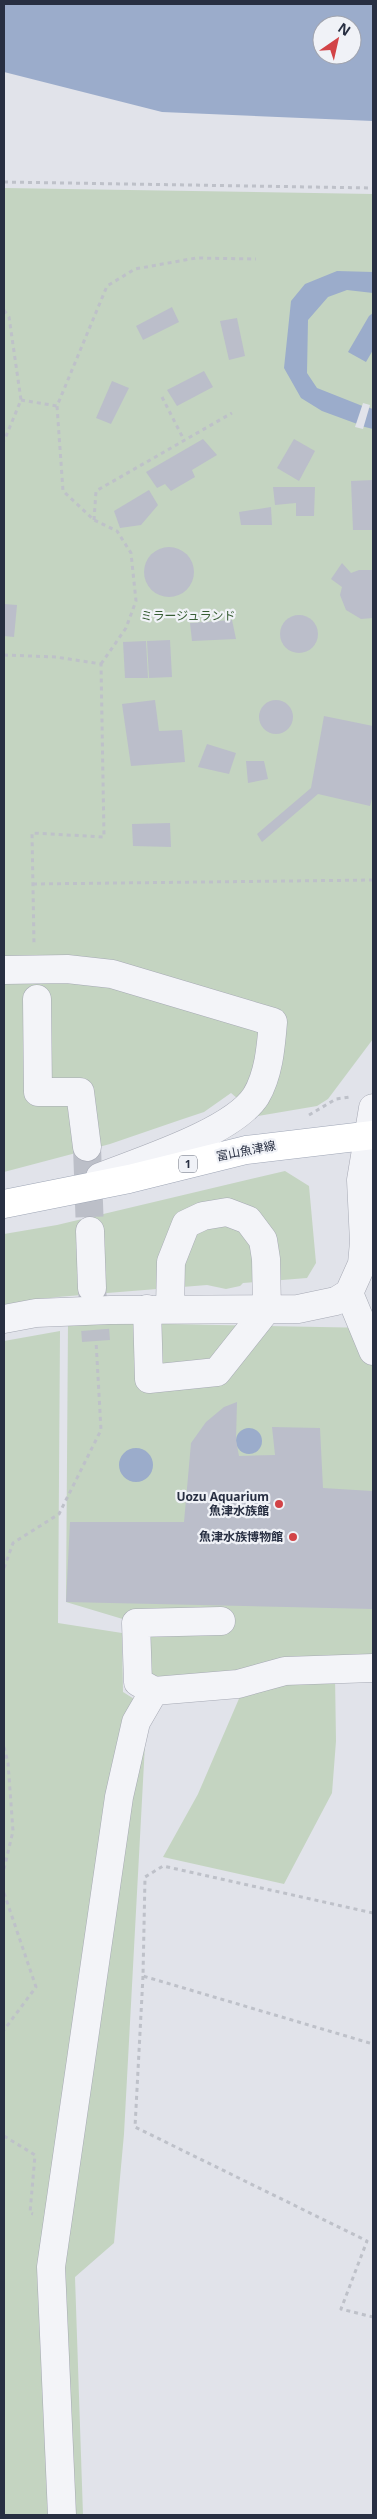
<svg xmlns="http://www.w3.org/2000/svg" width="377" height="2519" font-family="'Noto Sans','Noto Sans JP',sans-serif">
	<rect width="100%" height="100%" fill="#e1e3ea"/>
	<g fill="#c4d4c1">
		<polygon points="4,188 373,194 373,1039 328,1099 317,1106 258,1116 231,1093 204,1112 180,1120 110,1144 4,1172"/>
		<polygon points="285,1171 309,1186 316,1263 307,1278 243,1283 240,1286 226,1289 207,1285 57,1297 4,1305 4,1234 57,1225"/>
		<polygon points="68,1322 373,1328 373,1667 154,1691 136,1623 66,1602"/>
		<polygon points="60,1331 58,1623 122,1633 123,1692 147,1707 124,2134 114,2243 75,2277 83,2515 4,2515 4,1341"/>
		<polygon points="335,1675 336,1741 332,1793 284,1884 163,1857 198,1794 241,1694"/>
	</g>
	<g fill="#9baccb" fill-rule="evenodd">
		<path d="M4,4H373V121L162,112L4,72ZM322,25H352V55H322Z"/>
		<polygon points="337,271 373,272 373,293 347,290 328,297 308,320 307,373 317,388 365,407 360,425 322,411 301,398 284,368 291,301 305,284"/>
		<polygon points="373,313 373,350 366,362 348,352 369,316"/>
		<polygon points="367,407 373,409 373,429 361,426"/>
		<circle cx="249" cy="1441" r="13"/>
		<circle cx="136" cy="1465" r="17"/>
	</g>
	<polygon fill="#e1e3ea" points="363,403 370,405 363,429 355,427"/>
	<g fill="#bbbeca">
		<polygon points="172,307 179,322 143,340 136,326"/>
		<polygon points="237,318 245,356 229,360 220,321"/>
		<polygon points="204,371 213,387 177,406 167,390"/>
		<polygon points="112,381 129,388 111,424 96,418"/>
		<polygon points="203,439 217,455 192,470 195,477 171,491 165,484 157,488 146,472"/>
		<polygon points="294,439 315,451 299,481 277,468"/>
		<polygon points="373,480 373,530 353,530 351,481"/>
		<polygon points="273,487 315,487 314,516 296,516 296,503 275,505"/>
		<polygon points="149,490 158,505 141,525 120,528 114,511"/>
		<polygon points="271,507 272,525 241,525 239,512"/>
		<circle cx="169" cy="572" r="25"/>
		<polygon points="342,563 351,573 359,570 373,570 373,618 361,619 346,610 340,595 342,587 331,579"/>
		<polygon points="4,604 17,605 14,637 4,636"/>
		<circle cx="299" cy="634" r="19"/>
		<polygon points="232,620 236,639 192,641 190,623"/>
		<polygon points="170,640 172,677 149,678 147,641"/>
		<polygon points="146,641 148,678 125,678 123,642"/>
		<polygon points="155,700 159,731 182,730 185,762 131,766 122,704"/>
		<circle cx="276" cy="717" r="17"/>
		<polygon points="324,716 373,726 373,795 370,806 318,794 262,842 257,834 311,788"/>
		<polygon points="207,744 236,753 229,774 198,767"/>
		<polygon points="246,761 264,761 268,779 248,783"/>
		<polygon points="170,823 171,847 133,846 132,824"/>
		<polygon points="237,1402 236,1440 239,1456 275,1455 272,1427 320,1428 323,1488 372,1491 373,1609 66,1602 70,1522 184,1522 191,1443 206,1422 224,1407"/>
	</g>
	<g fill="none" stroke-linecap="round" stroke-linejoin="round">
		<g stroke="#bcbfc8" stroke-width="28" stroke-dasharray="28 14" stroke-linecap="butt">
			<polyline points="87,1147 90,1231"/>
			<polyline points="92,1288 96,1341"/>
		</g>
		<defs>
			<g id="minor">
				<path d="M4,970L67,969L112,974L273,1022C271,1046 269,1074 256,1096C233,1132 140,1161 100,1177"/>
				<polyline points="37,999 38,1092 80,1092 87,1147"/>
				<polyline points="90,1231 92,1288"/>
				<polyline points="349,1293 373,1351"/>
				<polyline points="147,1309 149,1379 217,1372 267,1309 266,1259 263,1240 248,1220 227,1212 203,1216 186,1224 171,1262 170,1309"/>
				<polyline points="4,1319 36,1313 110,1310 298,1309 336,1301 349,1293 362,1264 364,1242 361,1180 373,1108"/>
				<polyline points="154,1691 138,1682 136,1623 221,1621"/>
				<polyline points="62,2515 51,2267 119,1797 136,1722 154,1691 238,1684 285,1671 373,1668"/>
			</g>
			<polyline id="major" points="4,1204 129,1179 246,1150 373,1135"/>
		</defs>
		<use href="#minor" stroke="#a6a9b4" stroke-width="29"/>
		<use href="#major" stroke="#9fa6b6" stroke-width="29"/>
		<g stroke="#bec1c9" stroke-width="3" stroke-dasharray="4 4" stroke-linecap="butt">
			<polyline points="4,182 373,188"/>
			<polyline points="4,310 9,317 21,400 4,441"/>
			<polyline points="162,397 184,440"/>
			<polyline points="21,400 57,406"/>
			<polyline points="94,520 96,491 232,413"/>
			<polyline points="4,655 56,657 101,664 104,837 32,833 34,944"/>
			<polyline points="101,664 126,628 136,601 131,553 117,531 94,520 63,491 57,406 107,286 135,269 196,258 256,259"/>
			<polyline points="33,884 373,880"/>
			<polyline points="309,1115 336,1099 350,1097"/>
			<polyline points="4,1568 13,1543 59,1514 101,1430 96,1341"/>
			<polyline points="4,1747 8,1763 13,1831 4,1869"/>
			<polyline points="4,1893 36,1987 4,2030"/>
			<polyline points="373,1913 163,1866 145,1877 143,1976 373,2044"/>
			<polyline points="143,1976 135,2127 367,2241 341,2309 373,2317"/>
			<polyline points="4,2136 35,2155 30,2213 33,2214"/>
		</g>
		<use href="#minor" stroke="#f3f4f8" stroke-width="28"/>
		<use href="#major" stroke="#fff" stroke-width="28"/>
	</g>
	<g fill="#d24347" stroke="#f0f2f7" stroke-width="2">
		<circle cx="279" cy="1504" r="5"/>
		<circle cx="293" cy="1537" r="5"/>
	</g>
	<g text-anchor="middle" stroke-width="4.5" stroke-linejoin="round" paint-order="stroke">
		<rect fill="#f0f2f7" stroke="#646a78" stroke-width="1" x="179" y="1155.5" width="18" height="17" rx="4"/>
		<g font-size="11" font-weight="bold" fill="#282f42">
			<text x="188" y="1168">1</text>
		</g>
		<g font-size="12" fill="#385e35" stroke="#f0f2f7">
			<text x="188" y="620">ミラージュランド</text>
		</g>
		<g font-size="12" fill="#282f42" stroke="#f0f2f7">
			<text transform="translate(246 1151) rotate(-11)" y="4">富山魚津線</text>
		</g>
		<g font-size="12" font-weight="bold" fill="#282f42" stroke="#f0f2f7" text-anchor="end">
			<text x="269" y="1501">Uozu Aquarium<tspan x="269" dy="14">魚津水族館</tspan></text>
			<text x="283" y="1541">魚津水族博物館</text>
		</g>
	</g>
	<rect width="377" height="2519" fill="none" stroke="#282f42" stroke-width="10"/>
	<g transform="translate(337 40) rotate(34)"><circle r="24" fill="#f0f2f7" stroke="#a0a4af"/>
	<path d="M0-4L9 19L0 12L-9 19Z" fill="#d24347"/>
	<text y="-8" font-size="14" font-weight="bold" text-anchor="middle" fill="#282f42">N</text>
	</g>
</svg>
